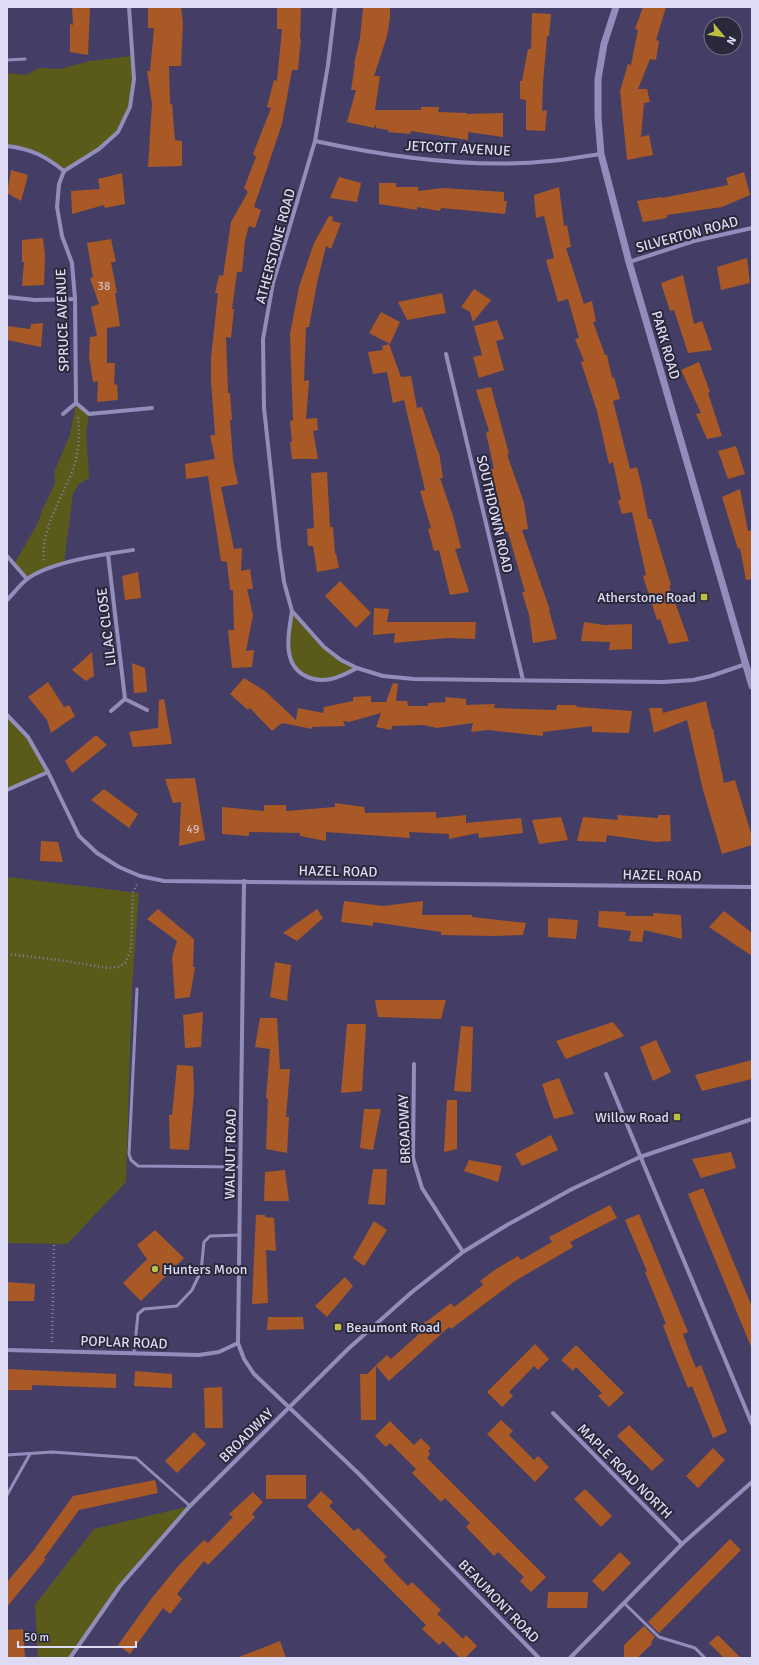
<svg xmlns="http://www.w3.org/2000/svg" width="759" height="1665" font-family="Signika,sans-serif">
	<rect width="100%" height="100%" fill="#443e66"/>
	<g fill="#5a5b1b">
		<polygon points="132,56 134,79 130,107 118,132 99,149 64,171 47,158 7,146 7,73 26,75 39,68 60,69 90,61"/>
		<polygon points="76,403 89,414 86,434 89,478 79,484 73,494 64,562 27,579 14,564 38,523 42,510 52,490 55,482 54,472 70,435"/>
		<path d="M292,611L324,647L357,668L342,676L311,680C307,677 300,674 296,669C284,657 290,627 292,611Z"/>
		<polygon points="7,715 28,737 48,772 7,790"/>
		<polygon points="7,877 139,893 132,987 126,1182 67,1244 7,1243"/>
		<polygon points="190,1506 120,1586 70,1658 38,1658 35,1605 94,1529"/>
	</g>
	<g fill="#a95925">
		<polygon points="72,7 90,7 88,55 70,52 70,24 73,25"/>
		<polygon points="148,7 181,7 183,23 181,66 169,66 170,104 172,104 175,140 182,141 182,166 148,167 152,104 147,71 150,71 154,28 148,28"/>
		<polygon points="277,7 301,7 300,39 301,38 298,70 292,70 282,124 254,207 261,210 255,228 249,226 245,240 242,272 237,272 232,309 234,309 231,338 226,337 228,393 230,393 232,420 230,420 233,460 238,484 221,487 234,549 242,548 241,571 250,569 253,589 247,589 253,615 246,651 254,650 252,667 232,668 228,630 234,630 233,590 230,590 227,562 221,561 208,476 186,479 185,464 215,459 210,435 215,435 211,381 211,358 218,293 215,293 219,275 223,276 231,222 248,192 244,188 256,157 253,154 271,108 267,107 274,80 277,81 282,29 277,29"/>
		<polygon points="363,7 390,7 390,18 387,36 374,76 380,76 375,110 421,110 421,107 439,107 438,112 467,113 467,114 503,113 503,137 468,132 468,140 411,131 410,134 388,132 388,130 376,128 376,124 374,128 347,122 356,90 351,90 355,64 354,64 360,38"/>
		<polygon points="643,7 666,7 656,40 659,41 656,60 650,59 638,89 647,89 650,102 644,103 641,137 649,135 653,155 627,160 620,91 628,64 631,65 638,30 635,29"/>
		<polygon points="532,13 551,14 549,36 547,36 543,83 542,111 547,110 545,131 526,130 526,100 520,99 520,81 522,81 528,49 531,49"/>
		<polygon points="11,170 28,175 21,201 7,193"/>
		<polygon points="744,172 750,195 722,207 667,215 667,218 643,222 637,201 661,197 662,198 728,185 726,178"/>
		<polygon points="122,173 125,204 105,208 104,205 72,214 71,191 100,189 98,179"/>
		<polygon points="339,177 361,183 357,202 330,198"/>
		<polygon points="379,183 396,183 396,187 418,187 418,191 443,188 504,192 504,201 507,201 505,214 441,208 440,211 417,207 417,210 379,204"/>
		<polygon points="559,187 564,226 567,225 571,247 566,248 584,304 592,301 596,321 593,322 605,355 607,355 612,378 614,377 620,399 613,401 630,469 637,467 642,488 648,519 651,519 671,585 669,586 689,641 669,644 660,619 657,620 643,576 646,575 632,512 622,514 618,500 621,500 613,462 609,464 597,411 581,362 584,361 575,339 579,338 568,299 558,302 546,260 554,258 544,216 536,218 534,195"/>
		<polygon points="329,216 333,217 332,221 341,223 331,249 326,246 317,283 309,327 306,327 304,381 309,380 306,419 317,418 318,430 313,431 318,459 292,459 290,442 292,442 290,421 293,420 290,334 299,287 314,243"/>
		<polygon points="43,238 45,256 44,285 22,286 24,262 22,262 22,240"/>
		<polygon points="111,239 116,262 111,262 117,293 115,293 120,326 107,328 107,363 115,363 114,385 117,384 118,400 97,402 98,381 93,382 89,356 90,337 97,336 91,307 99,304 90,278 93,277 87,243"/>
		<polygon points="747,258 750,283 721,290 717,267"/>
		<polygon points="683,275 694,324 702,321 712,350 688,353 674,310 670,311 661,283"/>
		<polygon points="474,289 491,300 473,322 470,312 461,307"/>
		<polygon points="442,293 446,313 407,320 398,302"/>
		<polygon points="381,312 400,322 390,344 369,333"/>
		<polygon points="497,320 504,339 496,341 504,370 479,378 473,357 482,355 474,326"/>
		<polygon points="43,323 41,347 7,340 7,326 30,329 31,324"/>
		<polygon points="389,344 401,377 411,376 417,408 422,407 438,452 439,452 443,478 440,478 453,516 461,548 455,549 469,592 450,595 439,550 434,551 428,529 431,528 420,491 425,490 404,400 393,403 387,372 373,374 368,352 383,350 382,346"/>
		<polygon points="699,362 710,392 708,393 722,436 707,439 696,414 701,413 681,370"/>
		<polygon points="491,387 509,454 507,454 524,503 528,529 522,530 550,610 549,610 557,639 533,643 529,615 522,592 525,592 508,532 503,532 500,507 491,469 494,469 486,433 489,431 476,390"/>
		<polygon points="736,446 745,474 728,479 718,451"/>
		<polygon points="327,472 330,527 333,527 335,554 336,553 339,568 317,572 313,546 308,546 307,529 314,528 311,473"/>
		<polygon points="740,489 748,531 752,530 752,579 746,580 740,548 738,549 722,497"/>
		<polygon points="138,572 141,598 125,600 122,576"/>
		<polygon points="340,581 371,613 356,628 325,596"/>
		<polygon points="374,608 389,609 387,622 476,622 475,639 447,638 394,643 395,633 373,635"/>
		<polygon points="584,622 604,625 632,624 632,649 609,650 610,642 581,641"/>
		<polygon points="92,652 94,676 86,681 72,670"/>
		<polygon points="132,663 145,668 147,692 134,693"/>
		<polygon points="244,678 265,691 296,720 298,708 323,713 324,707 353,701 353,697 371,696 371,702 386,702 393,683 398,684 396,701 407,701 408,706 406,706 428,706 428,703 446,702 445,697 466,699 466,705 495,704 494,708 556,710 557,705 576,705 577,707 632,711 629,733 592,732 592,726 543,732 543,736 488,730 471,732 473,723 437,728 423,725 392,726 391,730 376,727 381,713 349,722 343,721 345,726 312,727 312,729 282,723 272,731 250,708 248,710 230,694"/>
		<polygon points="48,682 64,707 69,705 75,716 51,733 47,720 28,697"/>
		<polygon points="164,699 172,744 133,747 129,732 158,728 159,700"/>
		<polygon points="706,701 712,729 713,729 724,783 735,780 752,837 752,845 722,854 703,790 687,720 654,733 649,708 662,708 663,713"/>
		<polygon points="96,735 107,745 72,773 65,761"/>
		<polygon points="195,778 205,840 179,846 181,802 173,803 165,779"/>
		<polygon points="104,789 138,814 129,828 91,800"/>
		<polygon points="335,803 364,807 365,813 436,812 436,818 466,815 466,823 521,818 523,833 479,838 478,833 449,839 449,834 409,832 410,838 326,832 326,841 300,836 300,833 249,832 249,836 222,834 222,807 264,811 264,805 286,805 286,811 335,807"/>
		<polygon points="617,815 658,818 658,815 670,815 671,841 656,842 607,835 606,842 577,841 583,817 618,820"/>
		<polygon points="561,817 568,840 539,844 532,820"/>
		<polygon points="41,841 58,842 63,862 40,861"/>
		<polygon points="344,901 383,906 423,901 422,915 472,915 472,917 526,923 523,935 495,936 441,935 441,932 373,922 373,926 341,922"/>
		<polygon points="158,909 194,939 193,967 195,967 190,997 175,999 172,957 177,941 147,919"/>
		<polygon points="317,909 323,918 297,941 283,933"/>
		<polygon points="599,911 626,912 625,916 653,916 653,913 681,915 682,939 644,930 642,942 629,941 631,931 598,927"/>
		<polygon points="724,911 752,933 752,956 709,927"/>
		<polygon points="548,918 578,920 576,939 548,937"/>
		<polygon points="275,962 291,965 287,1001 270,997"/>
		<polygon points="375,1000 446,1000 441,1019 378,1017"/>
		<polygon points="203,1012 201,1047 185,1048 183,1015"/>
		<polygon points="260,1018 277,1018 280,1069 290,1069 286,1117 289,1117 287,1153 266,1149 268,1099 266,1098 270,1049 255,1047"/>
		<polygon points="613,1022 624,1036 566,1059 556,1041"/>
		<polygon points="347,1024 366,1024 362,1091 341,1093"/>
		<polygon points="461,1026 473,1027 471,1092 454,1091"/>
		<polygon points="656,1040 671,1072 653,1081 640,1047"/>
		<polygon points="752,1060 752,1079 702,1091 695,1075"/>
		<polygon points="177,1065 193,1066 194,1091 189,1150 170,1149 169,1115 172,1115"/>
		<polygon points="559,1078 574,1114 554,1119 542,1084"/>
		<polygon points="447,1100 457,1100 457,1149 444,1152"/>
		<polygon points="364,1109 381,1109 373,1150 360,1148"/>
		<polygon points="551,1135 558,1150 522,1166 515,1154"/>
		<polygon points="731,1152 736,1168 701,1178 692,1159"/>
		<polygon points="469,1160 502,1166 498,1182 464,1171"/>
		<polygon points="373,1169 387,1169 385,1205 368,1204"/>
		<polygon points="285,1170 289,1201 264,1201 265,1172"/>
		<polygon points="703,1188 752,1307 752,1349 688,1194"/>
		<polygon points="610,1205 617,1218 570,1242 573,1247 515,1281 451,1329 449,1327 389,1381 376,1366 376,1420 361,1420 360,1374 367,1374 387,1355 391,1359 418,1335 414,1331 426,1321 426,1322 451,1303 454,1307 483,1285 480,1281 496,1269 518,1256 521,1260 552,1242 549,1237"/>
		<polygon points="639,1214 688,1332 683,1334 689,1351 696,1368 701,1365 727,1432 713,1438 692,1386 688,1388 672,1349 663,1325 666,1324 645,1272 647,1271 625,1220"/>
		<polygon points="256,1215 265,1215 265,1217 274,1218 276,1251 266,1250 268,1303 252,1304"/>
		<polygon points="374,1221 387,1230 364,1266 353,1258"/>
		<polygon points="155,1230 184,1258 141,1301 123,1283 147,1259 137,1245"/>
		<polygon points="345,1277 353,1286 327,1317 315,1306"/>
		<polygon points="7,1282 35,1284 34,1301 7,1301"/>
		<polygon points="268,1317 303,1317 304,1329 267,1330"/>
		<polygon points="535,1344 549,1359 538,1370 534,1366 509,1392 513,1396 502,1407 487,1392"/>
		<polygon points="576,1345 624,1393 609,1407 598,1396 602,1393 576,1367 573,1371 561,1360"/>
		<polygon points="7,1369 116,1374 116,1388 32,1385 32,1390 7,1390"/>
		<polygon points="135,1371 172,1374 172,1388 134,1386"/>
		<polygon points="222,1387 223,1428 205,1428 204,1388"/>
		<polygon points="501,1420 513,1431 509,1435 534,1460 538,1456 549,1467 535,1482 487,1434"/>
		<polygon points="390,1421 414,1445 421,1438 431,1448 428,1451 430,1454 427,1458 546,1577 531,1592 520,1581 524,1577 498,1552 494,1556 466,1527 470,1523 445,1498 441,1502 412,1473 416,1469 390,1443 386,1447 375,1436"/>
		<polygon points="629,1425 664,1460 652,1471 617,1436"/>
		<polygon points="194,1432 206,1444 177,1473 165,1461"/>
		<polygon points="713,1448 725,1460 698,1488 686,1476"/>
		<rect x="266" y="1475" width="40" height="24"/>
		<polygon points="155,1480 158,1493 79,1510 44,1558 46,1559 7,1607 7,1582 34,1550 73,1496"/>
		<polygon points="585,1489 612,1516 601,1527 574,1499"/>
		<polygon points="321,1491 333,1502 329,1506 354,1531 358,1528 387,1557 383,1560 395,1573 408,1586 412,1582 441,1610 437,1614 450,1626 463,1639 466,1635 477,1646 465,1658 460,1658 443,1641 439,1645 422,1629 426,1625 307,1506"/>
		<polygon points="253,1492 263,1502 252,1514 255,1517 208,1565 204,1561 177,1594 182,1599 170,1614 163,1608 130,1654 118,1645 151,1599 179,1565 204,1540 208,1543 233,1517 229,1514"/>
		<polygon points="730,1539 741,1550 659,1633 648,1622"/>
		<polygon points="620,1552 631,1563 603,1592 592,1581"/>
		<polygon points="548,1592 588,1592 587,1608 547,1608"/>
		<polygon points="644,1626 655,1637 651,1642 652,1644 637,1658 624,1658 624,1645"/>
		<polygon points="23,1629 25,1658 7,1658 7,1630"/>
		<polygon points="718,1635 741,1658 724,1658 709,1643"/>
		<polygon points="280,1641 286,1658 240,1658 239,1657"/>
	</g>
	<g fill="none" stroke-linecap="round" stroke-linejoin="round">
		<g stroke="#8681a3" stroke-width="2.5" stroke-dasharray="1 3" stroke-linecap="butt">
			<path d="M44,560C40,531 63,496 73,469C79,451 80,436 78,417"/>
			<polyline points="7,954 60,960 107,968 118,967 125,963 131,951 133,892 137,884"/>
			<polyline points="52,1342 54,1244"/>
		</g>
		<g stroke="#938dbc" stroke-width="3">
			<polyline points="7,60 25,59"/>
			<polyline points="137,989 129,1154 131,1160 138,1166 240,1167"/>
			<polyline points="134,1353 138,1314 144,1309 177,1306 192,1290 201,1271 204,1242 210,1236 240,1235"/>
			<polyline points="7,1455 52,1452 136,1458 190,1506"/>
			<polyline points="7,1495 30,1454"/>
			<polyline points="624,1603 659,1637 695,1648 705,1658"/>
		</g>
		<g stroke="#938dbc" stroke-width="4">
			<polyline points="335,7 328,65 315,141 273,283 263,339 264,408 279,546 284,582 292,611 324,647 341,660 357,668 383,676 414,679 663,682 693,680 711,676 746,664"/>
			<path d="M315,141C389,157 474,169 550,161C567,160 584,156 601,154"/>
			<path d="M7,146C32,149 45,156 64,171"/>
			<polyline points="629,262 694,241 752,228"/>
			<polyline points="7,297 35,300 75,299"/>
			<polyline points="446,354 523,680"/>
			<polyline points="76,403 75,299 72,263 62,236 57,207 59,184 64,171 99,149 118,132 130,107 134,79 129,7"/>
			<polyline points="63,414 76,403 89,414 152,408"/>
			<polyline points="108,554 125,699"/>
			<polyline points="7,556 27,579"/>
			<path d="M7,600C13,594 19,586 26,580C48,562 105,554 133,550"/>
			<path d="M292,611C290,625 286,643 290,657C292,665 296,670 302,674C321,686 339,678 357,668"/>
			<polyline points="111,711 125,699 147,710"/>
			<polyline points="7,715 28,737 48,772 79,836 97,853 119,867 140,876 164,881 752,887"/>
			<polyline points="7,790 48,772"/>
			<polyline points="244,881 238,1343 244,1359 254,1374 358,1473 539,1658"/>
			<polyline points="414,1064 413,1158 422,1188 463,1252"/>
			<polyline points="606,1074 752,1424"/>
			<polyline points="7,1350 199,1355 219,1352 238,1343"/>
			<polyline points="553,1413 682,1544"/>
			<polyline points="70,1658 120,1586 190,1506 348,1349 412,1292 463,1252 507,1225 572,1189 640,1157 752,1119"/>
			<polyline points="570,1658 682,1544 752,1482"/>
		</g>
		<polyline stroke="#938dbc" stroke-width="7" points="616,7 604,44 598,79 598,117 601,154 629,262 752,686"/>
	</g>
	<g fill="#bdbf43" stroke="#2a283b" stroke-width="1.5">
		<rect x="700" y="593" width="8" height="8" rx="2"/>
		<rect x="673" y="1113" width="8" height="8" rx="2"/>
		<circle cx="155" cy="1269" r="4"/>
		<rect x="334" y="1323" width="8" height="8" rx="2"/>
	</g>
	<g text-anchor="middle" stroke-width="4" stroke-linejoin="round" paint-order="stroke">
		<g font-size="12" fill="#d1bbc1">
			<text x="104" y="290">38</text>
			<text x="193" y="833">49</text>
		</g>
		<g font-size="14" fill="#dedcf5" stroke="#2a283b">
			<text transform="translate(458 148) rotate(3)" y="5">JETCOTT AVENUE</text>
			<text transform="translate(687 234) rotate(-15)" y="5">SILVERTON ROAD</text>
			<text transform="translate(275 246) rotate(-75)" y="5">ATHERSTONE ROAD</text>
			<text transform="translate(62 320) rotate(-92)" y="5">SPRUCE AVENUE</text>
			<text transform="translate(666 345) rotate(74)" y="5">PARK ROAD</text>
			<text transform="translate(495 514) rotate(77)" y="5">SOUTHDOWN ROAD</text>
			<text transform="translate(106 627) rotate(-97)" y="5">LILAC CLOSE</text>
			<text transform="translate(338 871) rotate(1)" y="5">HAZEL ROAD</text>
			<text transform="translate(662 875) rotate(1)" y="5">HAZEL ROAD</text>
			<text transform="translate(404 1129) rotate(-92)" y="5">BROADWAY</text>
			<text transform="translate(230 1154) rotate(-89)" y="5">WALNUT ROAD</text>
			<text transform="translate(124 1342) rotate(2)" y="5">POPLAR ROAD</text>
			<text transform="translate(246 1435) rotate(-45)" y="5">BROADWAY</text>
			<text transform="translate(625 1471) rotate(45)" y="5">MAPLE ROAD NORTH</text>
			<text transform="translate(499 1601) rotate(46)" y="5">BEAUMONT ROAD</text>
		</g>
		<g font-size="14" fill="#dedcf5" stroke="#2a283b" text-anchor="end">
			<text x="696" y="602">Atherstone Road</text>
			<text x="669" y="1122">Willow Road</text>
			<text x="163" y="1274" text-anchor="start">Hunters Moon</text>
			<text x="346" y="1332" text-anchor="start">Beaumont Road</text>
		</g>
	</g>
	<rect width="759" height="1665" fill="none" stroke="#dedcf5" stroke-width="16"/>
	<g transform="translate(723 36) rotate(119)"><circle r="19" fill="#2a283b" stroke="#727085"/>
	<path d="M0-3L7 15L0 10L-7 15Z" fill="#bdbf43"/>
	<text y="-6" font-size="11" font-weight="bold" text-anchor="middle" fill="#dedcf5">N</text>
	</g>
	<path d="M18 1641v6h118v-6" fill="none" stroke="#dedcf5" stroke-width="2"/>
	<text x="24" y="1641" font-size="12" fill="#dedcf5" stroke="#2a283b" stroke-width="3" paint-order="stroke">50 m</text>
</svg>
